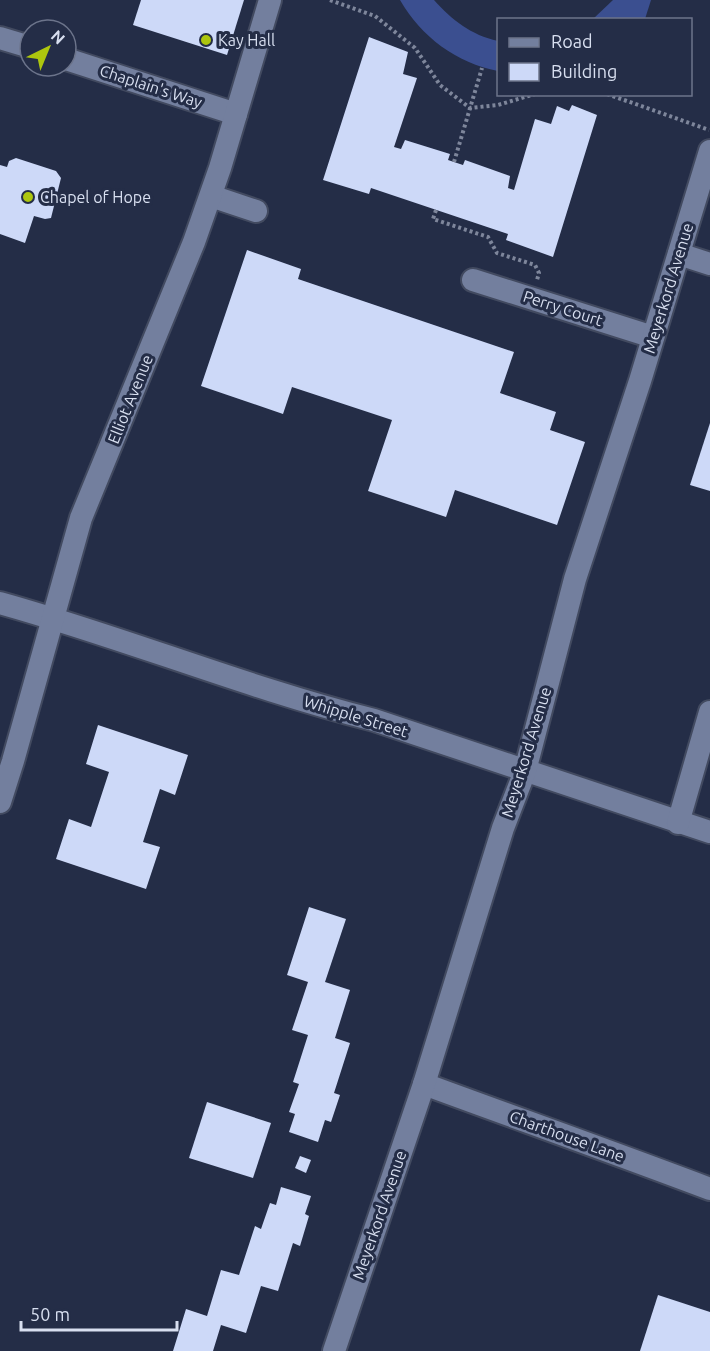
<svg xmlns="http://www.w3.org/2000/svg" width="710" height="1351" font-family="Ubuntu,sans-serif">
	<rect width="100%" height="100%" fill="#242d47"/>
	<g fill="#3b4f90">
		<path d="M400,0H434C452,20 471,35 498,41V71C457,63 421,37 400,0Z"/>
		<polygon points="613,0 651,0 645,19 593,19"/>
	</g>
	<g fill="#cdd9f8">
		<polygon points="141,0 244,0 227,55 133,25"/>
		<polygon points="369,37 408,52 403,74 417,78 394,147 401,149 405,140 450,154 448,160 463,165 465,160 510,176 508,188 514,190 535,119 551,124 557,106 569,111 572,105 597,115 553,257 506,240 508,234 371,188 369,194 323,180"/>
		<polygon points="16,158 56,171 61,178 51,218 45,219 34,216 25,243 0,234 0,165 7,167 9,161"/>
		<polygon points="247,250 301,269 298,279 514,352 500,393 556,412 550,430 585,442 557,525 455,490 446,517 368,491 392,420 292,387 283,414 201,386"/>
		<polygon points="710,423 710,491 690,485"/>
		<polygon points="98,725 188,755 175,795 160,789 143,842 160,847 146,889 56,859 69,819 91,827 109,772 86,764"/>
		<polygon points="309,907 346,919 325,982 350,990 335,1038 350,1043 334,1093 340,1095 331,1122 325,1120 318,1142 289,1132 295,1114 289,1112 299,1084 293,1082 308,1035 292,1030 308,982 287,975"/>
		<polygon points="207,1102 271,1123 253,1178 189,1158"/>
		<polygon points="300,1156 311,1160 306,1173 295,1168"/>
		<polygon points="281,1187 311,1196 305,1214 309,1216 300,1246 293,1243 278,1291 261,1286 246,1333 221,1325 213,1351 173,1351 186,1309 207,1316 221,1270 239,1275 255,1226 261,1229 270,1203 276,1205"/>
		<polygon points="658,1295 710,1312 710,1351 640,1351"/>
	</g>
	<g fill="none" stroke-linecap="round" stroke-linejoin="round">
		<defs>
			<g id="minor">
				<polyline points="0,38 30,47"/>
				<polyline points="66,59 236,114"/>
				<polyline points="211,196 256,211"/>
				<polyline points="679,254 710,264"/>
				<polyline points="473,280 653,337"/>
				<path d="M0,603C126,638 247,688 374,720L710,832"/>
				<polyline points="0,802 13,761 81,518 194,242 220,168 270,0"/>
				<polyline points="678,823 710,712"/>
				<path d="M424,1084C519,1119 615,1153 710,1189"/>
				<polyline points="334,1351 424,1084 503,828 525,771 575,579 640,381 710,151"/>
			</g>
		</defs>
		<use href="#minor" stroke="#424a60" stroke-width="26"/>
		<g stroke="#7e869b" stroke-width="4" stroke-dasharray="3 3" stroke-linecap="butt">
			<polyline points="330,0 375,16 415,48 440,85 470,108 498,105 535,94"/>
			<polyline points="607,94 709,130"/>
			<polyline points="454,162 482,68"/>
			<polyline points="436,210 433,219 488,237 497,253 535,265 539,273 537,280"/>
		</g>
		<use href="#minor" stroke="#737f9e" stroke-width="22"/>
	</g>
	<g fill="#adc60e" stroke="#242d47" stroke-width="2">
		<circle cx="206" cy="40" r="6"/>
		<circle cx="28" cy="197" r="6"/>
	</g>
	<g text-anchor="middle" stroke-width="6" stroke-linejoin="round" paint-order="stroke">
		<g font-size="16" fill="#d8dff0" stroke="#242d47" text-anchor="start">
			<text x="218" y="46">Kay Hall</text>
			<text x="40" y="203">Chapel of Hope</text>
		</g>
		<g font-size="16" fill="#d8dff0" stroke="#242d47">
			<text transform="translate(151 86) rotate(18)" y="6">Chaplain's Way</text>
			<text transform="translate(668 288) rotate(-73)" y="6">Meyerkord Avenue</text>
			<text transform="translate(563 308) rotate(18)" y="6">Perry Court</text>
			<text transform="translate(130 399) rotate(-68)" y="6">Elliot Avenue</text>
			<text transform="translate(356 716) rotate(17)" y="6">Whipple Street</text>
			<text transform="translate(526 752) rotate(-73)" y="6">Meyerkord Avenue</text>
			<text transform="translate(567 1136) rotate(20)" y="6">Charthouse Lane</text>
			<text transform="translate(379 1215) rotate(-71)" y="6">Meyerkord Avenue</text>
		</g>
	</g>
	<rect x="497" y="18" width="195" height="78" fill="#242d47" stroke="#6c748b" stroke-width="1.5"/>
	<rect x="509" y="38" width="30" height="9" fill="#737f9e" stroke="#6c748b" stroke-width="1.5"/>
	<text x="551" y="48" font-size="18" fill="#d8dff0">Road</text>
	<rect x="509" y="63" width="30" height="18" fill="#cdd9f8" stroke="#6c748b" stroke-width="1.5"/>
	<text x="551" y="78" font-size="18" fill="#d8dff0">Building</text>
	<g transform="translate(48 48) rotate(43)"><circle r="28" fill="#242d47" stroke="#6c748b" stroke-width="1.5"/>
	<path d="M0-4.5L10 22L0 15L-10 22Z" fill="#adc60e"/>
	<text y="-9" font-size="16" font-weight="bold" text-anchor="middle" fill="#d8dff0">N</text>
	</g>
	<path d="M21 1321v9h156v-9" fill="none" stroke="#d8dff0" stroke-width="3"/>
	<text x="30" y="1321" font-size="18" fill="#d8dff0" stroke="#242d47" stroke-width="4.5" paint-order="stroke">50 m</text>
</svg>
